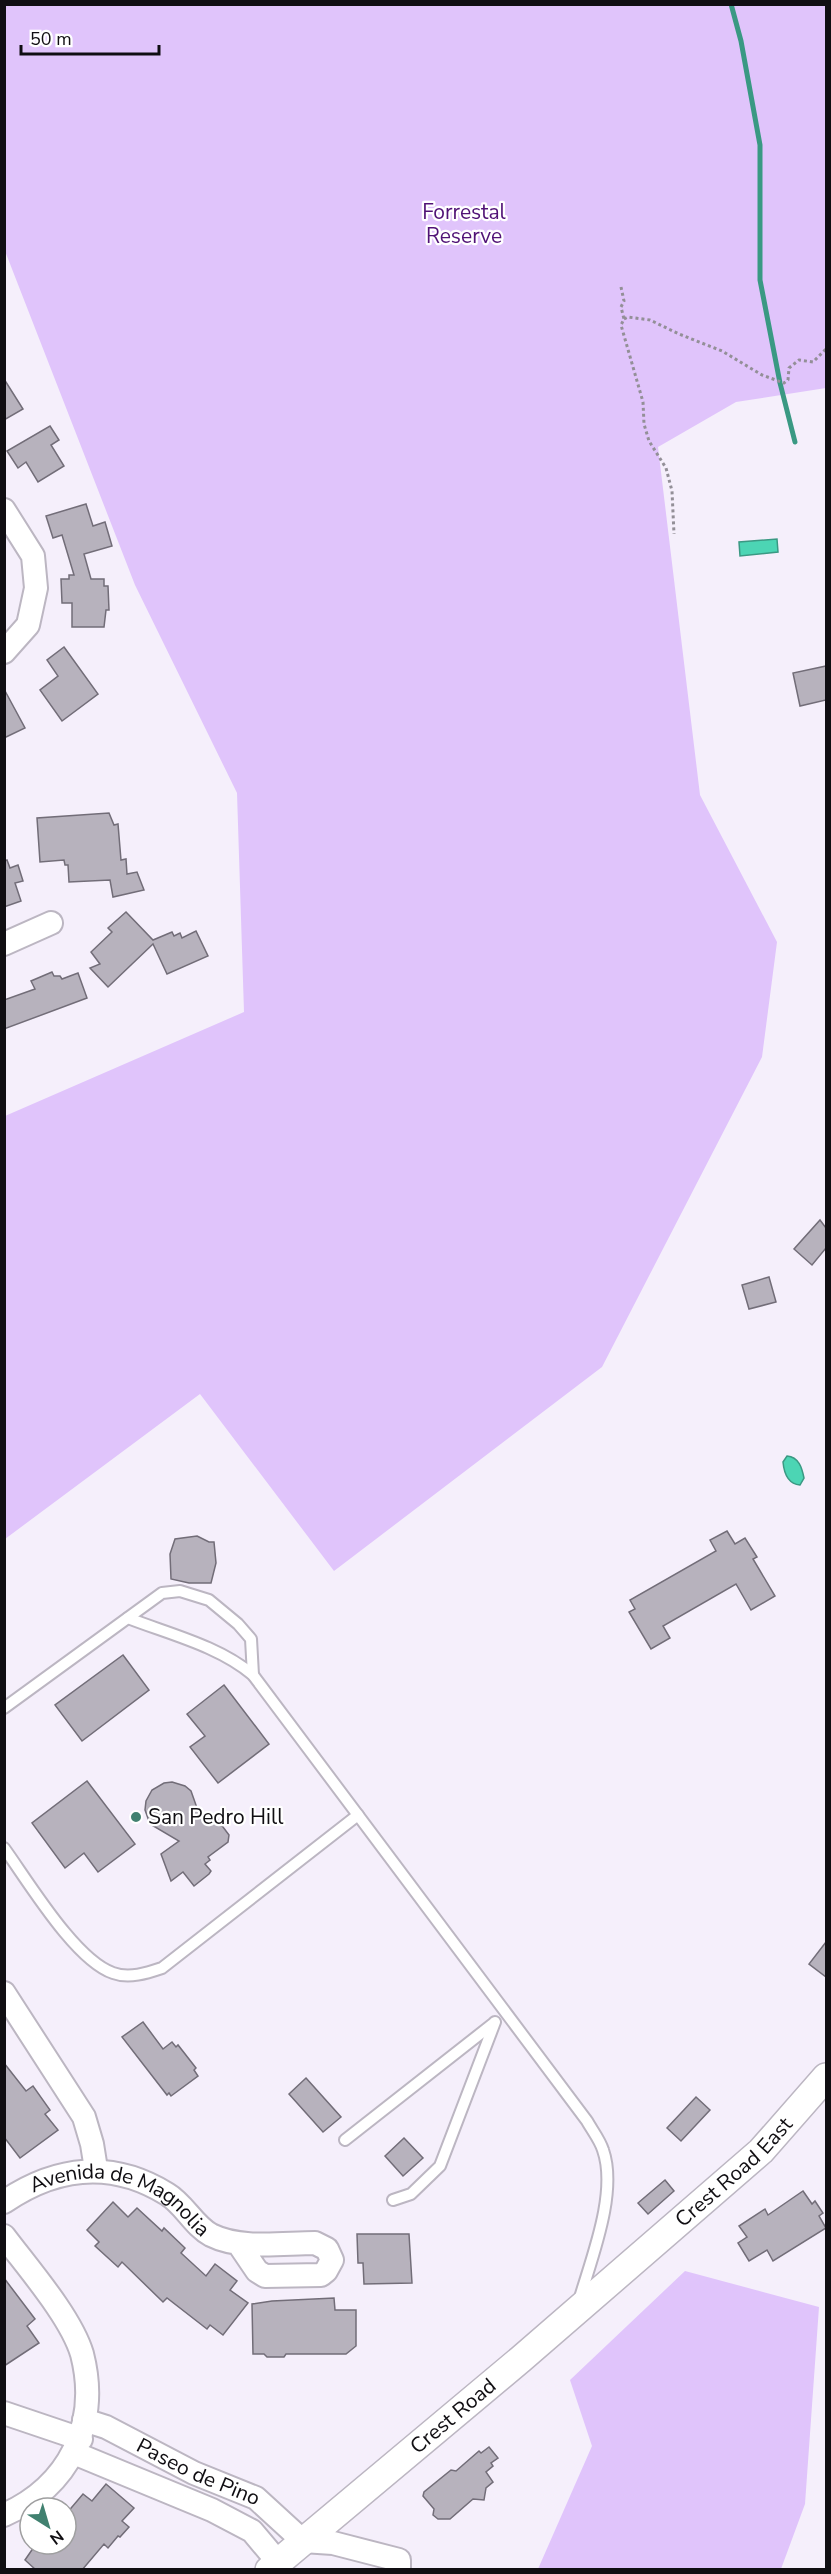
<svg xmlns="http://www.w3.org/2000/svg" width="831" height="2574" font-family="'Nunito Sans',sans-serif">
	<rect width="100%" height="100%" fill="#f5effb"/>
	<g fill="#e0c4fb">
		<polygon points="5,4 826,5 826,388 736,402 658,447 700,795 777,942 762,1057 602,1367 334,1571 200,1394 5,1539 5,1116 244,1012 237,793 135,585 5,251"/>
		<polygon points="685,2271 819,2307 805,2504 781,2569 538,2569 592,2446 570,2380"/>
	</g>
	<g fill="#4cd5b4" stroke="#3a9983" stroke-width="1.5">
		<polygon points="777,539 778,552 740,556 739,542"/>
		<path d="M787,1456C799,1457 802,1468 804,1478L800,1485C788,1484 784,1473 783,1462Z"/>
	</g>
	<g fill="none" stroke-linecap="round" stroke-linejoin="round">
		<polyline stroke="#3a9983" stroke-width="5" points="731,4 741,41 760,145 760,280 780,383 795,442"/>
	</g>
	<g fill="#b7b2bd" stroke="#726d78" stroke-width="1.5">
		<polygon points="4,379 23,409 4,420"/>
		<polygon points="50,426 59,440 51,445 64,466 38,482 26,462 18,468 7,451"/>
		<polygon points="86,504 93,526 105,522 112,546 84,554 91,579 104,579 104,586 108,586 109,610 106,610 104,627 72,627 72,603 62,603 61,579 69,579 69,575 74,575 62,535 53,538 46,516"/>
		<polygon points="64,647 98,694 62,721 40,690 58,676 47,660"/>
		<polygon points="826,666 826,700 800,706 793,673"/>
		<polygon points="4,689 25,728 4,738"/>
		<polygon points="109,813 114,825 118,824 121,860 126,859 127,874 137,872 144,890 113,897 110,880 69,882 68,865 65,865 64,860 40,862 37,818"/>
		<polygon points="7,860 10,868 18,865 23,881 15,883 21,901 4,907 4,861"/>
		<polygon points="126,912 153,940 172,932 174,936 180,933 182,938 196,931 208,956 167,974 153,944 108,987 90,968 100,964 91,952 112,932 108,928"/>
		<polygon points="52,972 54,976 60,976 62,979 78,973 87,998 4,1029 4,1000 35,989 31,981"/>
		<polygon points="820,1220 826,1228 826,1248 812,1265 794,1249"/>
		<polygon points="769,1277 776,1302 749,1309 742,1285"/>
		<polygon points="727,1531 735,1544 745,1538 757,1557 753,1559 775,1596 751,1610 736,1584 663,1626 670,1638 651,1649 629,1612 635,1609 630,1600 716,1551 710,1540"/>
		<polygon points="197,1536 209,1542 214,1542 216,1563 211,1583 189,1583 171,1579 170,1554 175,1539"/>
		<polygon points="123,1655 149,1690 82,1741 55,1705"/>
		<polygon points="224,1685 269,1744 218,1783 190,1747 205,1736 187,1714"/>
		<polygon points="87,1781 135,1844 98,1872 84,1853 65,1868 32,1823"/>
		<polygon points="172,1782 185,1786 191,1791 197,1808 209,1825 217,1819 229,1835 228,1842 208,1857 210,1860 205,1864 211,1871 209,1874 194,1886 183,1872 171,1881 161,1854 179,1841 150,1824 145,1810 146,1801 152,1790 164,1783"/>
		<polygon points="826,1942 826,1977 809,1964"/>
		<polygon points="143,2022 163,2049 172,2042 176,2047 178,2045 196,2068 194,2070 198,2076 171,2096 169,2093 167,2095 122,2037"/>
		<polygon points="4,2063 26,2091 33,2086 50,2110 45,2114 58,2130 20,2158 4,2137"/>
		<polygon points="306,2078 341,2117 323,2132 289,2094"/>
		<polygon points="696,2097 710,2110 681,2141 667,2128"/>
		<polygon points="404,2138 423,2158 403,2176 385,2156"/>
		<polygon points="665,2180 674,2191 648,2214 638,2203"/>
		<polygon points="803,2191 812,2204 815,2201 823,2213 819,2216 826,2228 773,2261 767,2250 749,2261 738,2243 747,2237 739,2226 765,2209 768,2215"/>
		<polygon points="113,2202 128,2217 137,2208 162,2231 164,2228 185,2248 181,2253 206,2276 215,2264 237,2281 230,2290 248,2303 223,2335 210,2325 207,2329 167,2298 163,2302 122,2262 118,2267 95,2246 99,2242 87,2230"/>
		<polygon points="357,2234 409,2234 412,2283 364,2284 363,2263 358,2263"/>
		<polygon points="4,2278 35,2319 27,2326 39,2343 4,2366"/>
		<polygon points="334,2298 335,2310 356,2310 356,2346 346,2354 286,2354 284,2357 267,2357 264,2354 253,2354 252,2304 272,2301"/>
		<polygon points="489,2447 498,2458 491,2463 493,2466 486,2472 493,2482 486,2488 484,2500 473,2499 450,2519 438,2519 433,2515 434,2509 423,2496 424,2492 451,2470 456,2471 479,2451 481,2453"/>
		<polygon points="106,2484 134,2508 122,2521 129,2527 120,2537 118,2536 108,2548 104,2544 82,2570 36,2570 25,2560 36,2544 66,2544 66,2514 83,2494 92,2501"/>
	</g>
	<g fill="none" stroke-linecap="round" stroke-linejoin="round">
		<defs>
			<g id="service">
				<path d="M128,1618C169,1634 219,1646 253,1675L587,2121C592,2130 600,2140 603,2150C618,2193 591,2259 579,2301"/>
				<polyline points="4,1708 162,1593 180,1591 209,1600 238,1624 251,1639 253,1675"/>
				<path d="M4,1848C28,1881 75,1960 113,1973C129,1979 147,1973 162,1968L358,1815"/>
				<polyline points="345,2140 494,2023"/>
				<polyline points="393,2200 411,2194 440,2166 495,2022"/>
			</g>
			<g id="minor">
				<polyline points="4,510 33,556 36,588 28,625 4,652"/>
				<polyline points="4,944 51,923"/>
				<polyline points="4,1993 84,2117 92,2144 96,2169"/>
				<path id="s1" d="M4,2202C57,2166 112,2160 167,2194C184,2204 194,2226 211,2235C241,2250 283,2243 315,2243L327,2249L332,2260L326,2271L321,2275L265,2276L257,2271L238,2243"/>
				<path d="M4,2236C28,2268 71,2317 82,2354C100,2424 69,2486 4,2515"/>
				<polyline points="4,2413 81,2439"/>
				<path id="s2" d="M84,2420L106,2427L194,2473L256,2498L303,2541L333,2543L399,2560V2570"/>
				<polyline points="74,2453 212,2510 252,2531 278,2562"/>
			</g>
			<g id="tertiary">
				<path id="s3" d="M269,2570L521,2359L761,2151L826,2077"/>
			</g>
		</defs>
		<use href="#service" stroke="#bcb6c2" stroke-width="14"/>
		<use href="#minor" stroke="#bcb6c2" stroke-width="26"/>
		<use href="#tertiary" stroke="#bcb6c2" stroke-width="30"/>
		<g stroke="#938f97" stroke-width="3" stroke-dasharray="3 3" stroke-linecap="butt">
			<polyline points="621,287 624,301 621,307 624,319 621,325 643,402 644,424 649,441 666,468 672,491 674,534"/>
			<polyline points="624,319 628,317 650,320 679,334 722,351 762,375 784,383 788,380 789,368 799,360 813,362 826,349"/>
		</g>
		<use href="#service" stroke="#fff" stroke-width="10"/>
		<use href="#minor" stroke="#fff" stroke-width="22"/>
		<use href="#tertiary" stroke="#fff" stroke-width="27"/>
	</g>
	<circle fill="#418170" stroke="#fff" stroke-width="2" cx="136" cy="1817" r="6"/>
	<g text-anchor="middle" stroke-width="4.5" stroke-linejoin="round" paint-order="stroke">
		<g font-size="21" fill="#501276" stroke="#fff">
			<text x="464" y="219">Forrestal<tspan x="464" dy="24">Reserve</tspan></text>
		</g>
		<g font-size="21" fill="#100e12" stroke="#fff" text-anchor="start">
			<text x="148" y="1824">San Pedro Hill</text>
		</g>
		<g font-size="21" fill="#100e12" stroke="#fff">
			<text dy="7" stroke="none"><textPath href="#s3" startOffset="612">Crest Road East</textPath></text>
			<text dy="7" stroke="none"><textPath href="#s1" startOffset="130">Avenida de Magnolia</textPath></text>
			<text dy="7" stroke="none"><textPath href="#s3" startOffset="240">Crest Road</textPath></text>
			<text dy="7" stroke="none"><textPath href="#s2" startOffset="126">Paseo de Pino</textPath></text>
		</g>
	</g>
	<rect width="831" height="2574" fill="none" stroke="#100e12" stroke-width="12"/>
	<g transform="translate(48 2526) rotate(143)"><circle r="28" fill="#ffffff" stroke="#9f9fa0" stroke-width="1.5"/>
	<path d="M0-4.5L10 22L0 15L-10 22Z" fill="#418170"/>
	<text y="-9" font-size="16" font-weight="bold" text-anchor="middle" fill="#100e12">N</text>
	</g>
	<path d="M21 45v9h138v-9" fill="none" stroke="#100e12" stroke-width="3"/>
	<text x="30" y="45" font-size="18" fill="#100e12" stroke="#ffffff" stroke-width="4.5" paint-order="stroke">50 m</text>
</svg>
